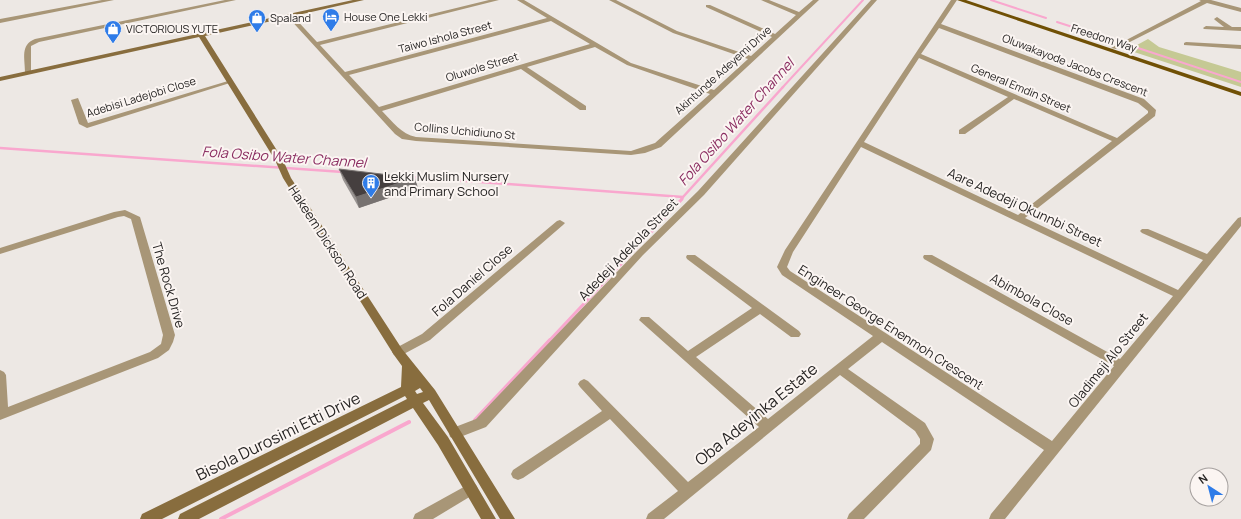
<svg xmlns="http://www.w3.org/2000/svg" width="1241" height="519" font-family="Manrope,sans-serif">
	<rect width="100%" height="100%" fill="#ede8e4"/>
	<polygon fill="#c5c994" points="1148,39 1159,47 1241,72 1241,87 1128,50"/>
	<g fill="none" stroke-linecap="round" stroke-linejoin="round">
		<g stroke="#f9a7ce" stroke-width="2">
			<polyline points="991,0 1046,18"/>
			<polyline points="1057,22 1113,40"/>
			<polyline points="1132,46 1241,82"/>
			<polyline points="782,88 863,0"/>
		</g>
		<g stroke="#f9a7ce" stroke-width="2.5">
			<polyline points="0,148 343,172"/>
			<polyline points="412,177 683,197 783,87"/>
			<polyline points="681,200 683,197"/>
		</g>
		<polyline stroke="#f9a7ce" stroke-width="3" points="549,341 682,199"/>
		<g stroke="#f9a7ce" stroke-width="4">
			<polyline points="475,420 550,340"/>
			<polyline points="221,519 409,422"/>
		</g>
		<g fill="#a89677" fill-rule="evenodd">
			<polygon points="102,0 114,0 0,23 0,19"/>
			<path d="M225,0H236L39,42L31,46V72L28,74L25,72C25,58 20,45 35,39Z"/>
			<path d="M489,0H499L320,45L345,72L547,18L517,0H524L631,63L714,90L748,59L673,33L609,0H616L677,31L751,56L772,37L706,7V5H710L775,34L796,15L761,0H769L799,12L813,0H819L661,147L645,153L631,155L416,141L402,139L395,134L287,16L292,15L317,42ZM551,21L590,44L379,107L349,75ZM595,47L627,65L710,94L655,143L631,151L416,137C401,134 393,122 382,111L521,69L580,110H586V106L527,67Z"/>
			<polygon points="871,0 877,0 704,195 643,255 486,427 455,439 450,437 449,433 450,429 476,419 637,251 698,191"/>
			<path d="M951,0H957L941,24L1144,99L1156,110L1155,116L1025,218L1178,290L1203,260L1142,233L1140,231L1142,229H1148L1207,254L1238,218L1241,217V226L1005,519H989L991,514L1044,450L882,342L848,369L925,423L934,439L931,450L864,519H847L849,514L920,444V439L915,431L840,375L664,519H646L648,514L678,491L610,419L523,478L518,480L513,478L511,474L513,470L602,411L580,387L578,384L580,381L584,379L588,381L688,482L759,427L639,320L641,317H649L688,351L752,308L687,259L686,257L687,255H695L799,331L801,334L799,337H791L760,314L696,357L768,419L873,336L782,275L777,267L785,250ZM939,28L1138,103L1148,111V113L1117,138L921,54ZM919,58L1008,97L959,130V134H965L1014,99L1112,141L1018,215L864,142ZM861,147L1173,296L1120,359L932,255H924L923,257L924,259L1114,366L1052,441L790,271L787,267L793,252Z"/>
			<polygon points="1199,0 1211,0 1241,8 1241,12 1207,3 1116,49 1111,48 1201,1"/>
			<polygon points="1217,17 1232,27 1241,27 1241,31 1204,29 1203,28 1206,26 1224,27 1215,20 1214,19"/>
			<polygon points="1186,42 1241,45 1241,49 1184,45 1184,43"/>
			<polygon points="228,81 233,82 87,128 79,124 71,100 78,98 88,123"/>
			<polygon points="125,210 140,217 175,335 173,342 169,350 158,358 0,420 0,370 4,372 6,375 8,407 150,352 161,344 163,335 131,219 124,216 118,217 0,254 0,248 114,212"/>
			<polygon points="560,220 565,223 563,225 430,340 402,355 398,356 394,355 392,352 394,349 422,334 557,221"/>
			<polygon points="471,483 476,485 478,489 476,493 433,519 413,519 415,514"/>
		</g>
		<path fill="#886d3e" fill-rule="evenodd" d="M353,0H364L205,36L283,160L291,178L402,349L435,390L515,519H500L429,400L423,403L448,437L496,519H481L438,445L413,408L199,519H178L180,514L407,399L405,396L162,519H140L142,514L401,387L402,366L394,355L283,178L275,160L199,37L0,81V77ZM420,388L423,392L417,394L415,391Z"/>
		<polygon fill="#705005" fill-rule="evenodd" points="957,0 966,0 1241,92 1241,96"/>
	</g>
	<polygon fill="#999492" points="339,169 418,188 359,208 343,180"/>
	<polygon fill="#777270" points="415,178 418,188 359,208 356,197"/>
	<polygon fill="#453f3f" stroke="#777270" points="339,169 415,178 356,197"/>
	<defs>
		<symbol id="hotel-pin" viewBox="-11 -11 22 30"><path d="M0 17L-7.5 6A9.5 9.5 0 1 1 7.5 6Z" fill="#2f7ce8" stroke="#fbf5f2"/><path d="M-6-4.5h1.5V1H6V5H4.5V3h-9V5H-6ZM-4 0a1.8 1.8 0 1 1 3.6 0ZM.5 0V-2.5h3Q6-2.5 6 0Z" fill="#fff"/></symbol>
		<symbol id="shop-pin" viewBox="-11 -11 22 30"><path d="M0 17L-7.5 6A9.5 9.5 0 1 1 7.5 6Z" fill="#2f7ce8" stroke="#fbf5f2"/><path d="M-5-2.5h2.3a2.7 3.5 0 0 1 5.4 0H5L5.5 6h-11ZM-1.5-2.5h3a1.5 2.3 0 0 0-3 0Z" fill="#fff"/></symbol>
		<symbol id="building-pin" viewBox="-11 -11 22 30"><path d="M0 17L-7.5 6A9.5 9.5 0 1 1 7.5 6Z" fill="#2f7ce8" stroke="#fbf5f2"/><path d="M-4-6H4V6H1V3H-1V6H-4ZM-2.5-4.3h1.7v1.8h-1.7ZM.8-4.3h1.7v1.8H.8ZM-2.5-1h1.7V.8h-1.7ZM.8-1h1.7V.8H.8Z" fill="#fff"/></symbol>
	</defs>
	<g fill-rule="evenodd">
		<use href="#hotel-pin" x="321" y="7" width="20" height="27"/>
		<use href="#shop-pin" x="247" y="8" width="20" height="27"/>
		<use href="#shop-pin" x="103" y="19" width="20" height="27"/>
		<use href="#building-pin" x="361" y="173" width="20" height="27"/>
	</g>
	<g text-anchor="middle" stroke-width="4" stroke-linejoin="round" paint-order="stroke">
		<g font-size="11" fill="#262423" stroke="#fbf5f2" text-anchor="start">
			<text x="344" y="21">House One Lekki</text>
			<text x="270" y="22">Spaland</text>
			<text x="126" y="33">VICTORIOUS YUTE</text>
		</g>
		<g font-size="11" fill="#262423" stroke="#fbf5f2">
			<text transform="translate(445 37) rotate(-15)" y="4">Taiwo Ishola Street</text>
			<text transform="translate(1104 38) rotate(18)" y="4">Freedom Way</text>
			<text transform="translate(1075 65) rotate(21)" y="4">Oluwakayode Jacobs Crescent</text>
			<text transform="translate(482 67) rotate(-17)" y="4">Oluwole Street</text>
			<text transform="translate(723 70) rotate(-42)" y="4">Akintunde Adeyemi Drive</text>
			<text transform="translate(1021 88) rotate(23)" y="4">General Emdin Street</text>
			<text transform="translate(141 97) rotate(-17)" y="4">Adebisi Ladejobi Close</text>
			<text transform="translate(465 131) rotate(5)" y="4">Collins Uchidiuno St</text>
		</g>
		<g font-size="13" fill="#262423" stroke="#fbf5f2" text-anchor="start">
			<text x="384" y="181">Lekki Muslim Nursery<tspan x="384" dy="15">and Primary School</tspan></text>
		</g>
		<g font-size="13" fill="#262423" stroke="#fbf5f2">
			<text transform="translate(1025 207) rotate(25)" y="5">Aare Adedeji Okunnbi Street</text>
			<text transform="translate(328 242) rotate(57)" y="5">Hakeem Dickson Road</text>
			<text transform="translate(628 249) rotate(-46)" y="5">Adedeji Adekola Street</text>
			<text transform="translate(472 280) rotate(-41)" y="5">Fola Daniel Close</text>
			<text transform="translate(169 285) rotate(74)" y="5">The Rock Drive</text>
			<text transform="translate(1032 299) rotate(29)" y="5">Abimbola Close</text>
			<text transform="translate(891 327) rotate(33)" y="5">Engineer George Enenmoh Crescent</text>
			<text transform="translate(1108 360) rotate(-51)" y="5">Oladimeji Alo Street</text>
		</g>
		<g font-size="14" font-style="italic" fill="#8b2e62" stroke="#fbf5f2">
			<text transform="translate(736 122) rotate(-48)" y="5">Fola Osibo Water Channel</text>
			<text transform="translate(284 157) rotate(4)" y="5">Fola Osibo Water Channel</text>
		</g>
		<g font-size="16" fill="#262423" stroke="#fbf5f2">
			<text transform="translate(756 414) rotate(-39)" y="6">Oba Adeyinka Estate</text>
			<text transform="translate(278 436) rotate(-26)" y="6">Bisola Durosimi Etti Drive</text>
		</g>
	</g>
	<g transform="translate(1209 487) rotate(324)"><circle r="19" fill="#fbf5f2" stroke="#a6a19f"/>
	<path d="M0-3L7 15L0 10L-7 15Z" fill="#2f7ce8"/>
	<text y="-6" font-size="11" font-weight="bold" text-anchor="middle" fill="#262423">N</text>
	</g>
</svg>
